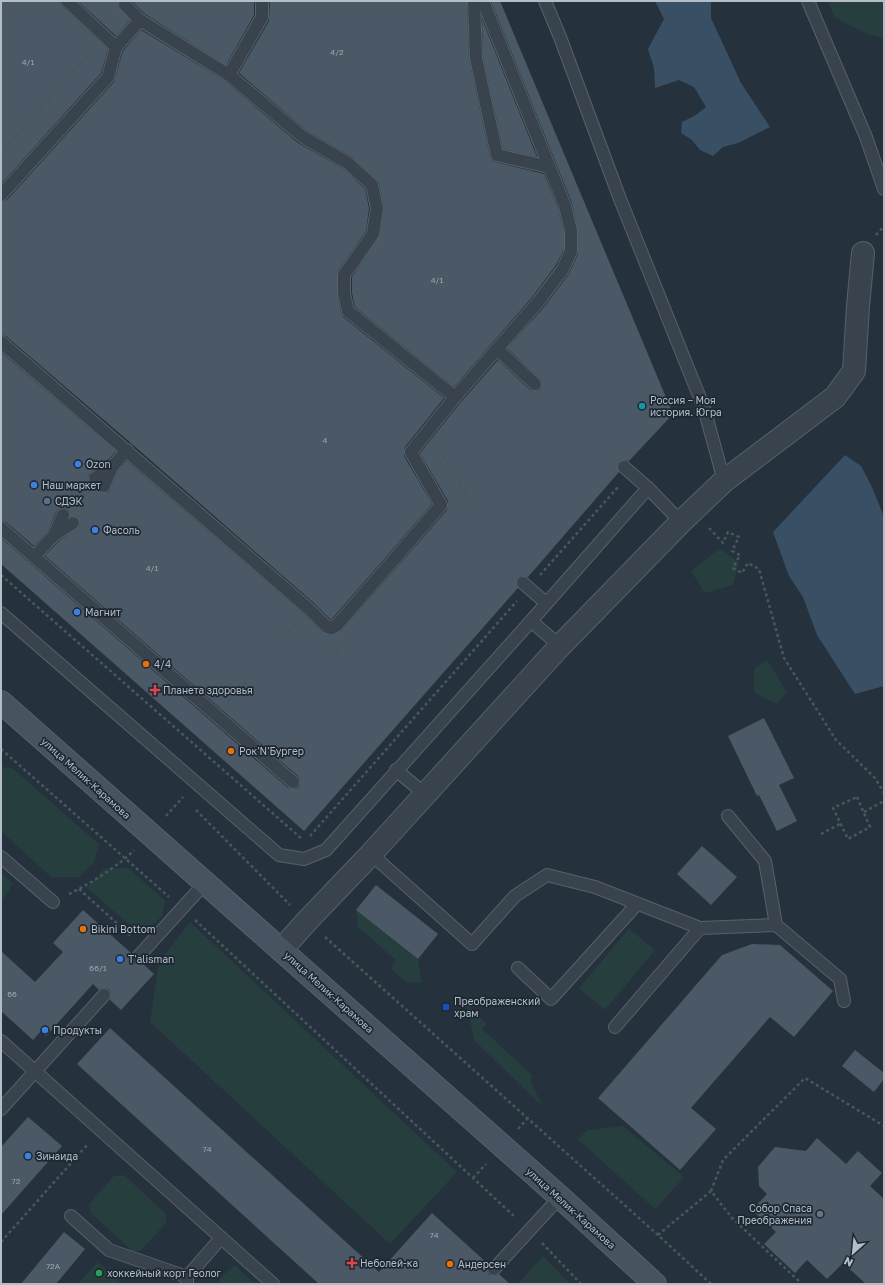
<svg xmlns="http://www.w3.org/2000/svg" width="885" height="1285" font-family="'Golos Text',sans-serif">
	<rect width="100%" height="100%" fill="#25323d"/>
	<g fill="#263e3e">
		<polygon points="828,1 884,1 884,38 867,34 834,17"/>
		<polygon points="720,548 739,563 733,585 705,593 691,571"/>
		<polygon points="767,660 787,692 776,704 754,692 754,669"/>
		<polygon points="1,767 12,768 99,844 94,862 79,877 51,877 1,831"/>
		<polygon points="128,868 165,901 162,916 142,935 87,888 104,869"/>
		<polygon points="1,873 13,884 1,902"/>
		<polygon points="356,910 418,959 422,982 407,983 391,969 396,960 358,927"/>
		<polygon points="190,922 457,1172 390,1244 150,1022 159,962"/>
		<polygon points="629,929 655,950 605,1010 579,988"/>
		<polygon points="467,1005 487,1024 482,1029 532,1075 531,1082 543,1107 474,1040"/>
		<polygon points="623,1126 684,1177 655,1209 578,1139 588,1130"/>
		<polygon points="124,1175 166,1214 166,1223 140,1251 132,1251 90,1212 89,1204 114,1176"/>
		<polygon points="543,1256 570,1284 518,1284"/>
		<polygon points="98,1262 122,1284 78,1284"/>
		<polygon points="235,1265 254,1284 219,1284 220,1278"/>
	</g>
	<g fill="#394f64">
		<polygon points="655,1 711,1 711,18 741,83 770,127 738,143 723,147 713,156 700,150 692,140 681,133 682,122 696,115 706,107 694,87 679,80 655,88 654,68 648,49 664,19"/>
		<polygon points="845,455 861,466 872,487 884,517 884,686 855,694 817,635 803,597 789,576 773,532"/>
	</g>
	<g fill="#4b5966">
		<polygon points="1,1 60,1 62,6 108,49 101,73 1,184"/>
		<polygon points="78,1 119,1 118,7 130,20 116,36"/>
		<polygon points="132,1 254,1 254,15 226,65 145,14"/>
		<polygon points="270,1 467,1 469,59 490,157 492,161 495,162 544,174 558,208 564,232 564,249 556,265 533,296 454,387 355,307 352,293 352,277 380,235 384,207 379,183 377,180 352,157 307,131 239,73 269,21"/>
		<polygon points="491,1 500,1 673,414 629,461 625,460 619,462 617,466 619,472 528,577 521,576 518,578 516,582 518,588 304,831 1,564 1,538 288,788 295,789 299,787 300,780 298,776 45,556 59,541 79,527 80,522 77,517 70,516 69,511 66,508 59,509 56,512 48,531 34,546 6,522 1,521 1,352 116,451 107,461 91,472 88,475 89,482 92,485 97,485 98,491 105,493 109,492 118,471 127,461 305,615 322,632 331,635 341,631 447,510 448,505 448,501 420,453 461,402 498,360 530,390 537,391 541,389 542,382 540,379 507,348 545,306 569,274 578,254 578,231 572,203"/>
		<polygon points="482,19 537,157 503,149 483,57"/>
		<polygon points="141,30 225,81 298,143 344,169 365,189 369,208 366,231 338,271 337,275 337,294 341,313 343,317 444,398 405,447 404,451 404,456 432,504 331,620 315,604 132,444 6,336 1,335 1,202 7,200 114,82 123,51"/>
		<polygon points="764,718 794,778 779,785 797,821 777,831 759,795 757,796 728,736"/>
		<polygon points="702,846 737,877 711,905 677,874"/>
		<polygon points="376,885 438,934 418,959 356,910"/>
		<polygon points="83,910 131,953 130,960 132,964 136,965 142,963 154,974 121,1010 110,1000 111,993 109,989 102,988 99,990 93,984 46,1036 41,1031 33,1040 1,1011 1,951 35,982 63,952 53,943"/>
		<polygon points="752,944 780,945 833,991 794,1037 770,1017 691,1108 716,1129 680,1170 598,1098 722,955"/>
		<polygon points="110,1028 379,1272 432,1213 488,1264 487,1271 489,1275 496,1276 499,1274 510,1284 319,1284 77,1064"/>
		<polygon points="855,1050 884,1073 884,1079 874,1092 842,1066"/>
		<polygon points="28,1117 62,1146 1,1215 1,1147"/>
		<polygon points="817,1138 846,1164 858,1151 882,1173 870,1186 884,1199 884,1284 866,1284 843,1263 827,1279 807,1260 795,1273 764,1244 776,1232 752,1210 767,1194 759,1186 758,1167 775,1147 806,1151"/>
		<polygon points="64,1232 85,1249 56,1284 21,1284"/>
	</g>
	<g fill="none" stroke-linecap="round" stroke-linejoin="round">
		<defs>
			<g id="lane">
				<polyline points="67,1 116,47"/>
				<polyline points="474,1 476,58 497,155 549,167"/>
				<polyline points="545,1 560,37 620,199 704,408 724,481"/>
				<polyline points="808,1 866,137 884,189"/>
				<polyline points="125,5 140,20 229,75 303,137 348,163 372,185 377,208 373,234 344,275 344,294 348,311 455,397"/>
				<polyline points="229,75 262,17 262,1"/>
				<polyline points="1,195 108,77 116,47 140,20"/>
				<polyline points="1,342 310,610 327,627 332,628 337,625 441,505 411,452 455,397 539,301 563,269 571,251 571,231 565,206 483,1"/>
				<polyline points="498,350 535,384"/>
				<polyline points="624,467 648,488 681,522"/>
				<polyline points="95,478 112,467 127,450"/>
				<polyline points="104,486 112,467"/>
				<polyline points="1,528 293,782"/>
				<polyline points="54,535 73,523"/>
				<polyline points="34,557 54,535 63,515"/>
				<polyline points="523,583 546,603"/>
				<polyline points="1,613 279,855 304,859 326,850 531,621 648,488"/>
				<polyline points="531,621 560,646"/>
				<polyline points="396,770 426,795"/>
				<polyline points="728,816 765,861 776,925 840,979 844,1001"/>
				<polyline points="371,854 472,944 515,896 547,875 595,887 700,928"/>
				<polyline points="1,857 53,902"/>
				<polyline points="137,958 205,883"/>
				<polyline points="518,968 551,999 637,904"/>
				<polyline points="615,1027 700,928 776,925"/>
				<polyline points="1,1041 273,1284"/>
				<polyline points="1,1109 104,995"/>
				<polyline points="71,1216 109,1250 187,1277"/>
				<polyline points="494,1269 560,1197"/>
				<polyline points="187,1284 187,1277 221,1238"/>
			</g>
			<polyline id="street" points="281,950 307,921 371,854 560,646 681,522 724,481 835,397 854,371 858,306 863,253"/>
			<polyline id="secondary" points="1,702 281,950 560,1197 655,1284"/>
		</defs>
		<use href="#lane" stroke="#56616b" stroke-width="14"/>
		<use href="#street" stroke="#56616b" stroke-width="24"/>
		<use href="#secondary" stroke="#56616b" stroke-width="24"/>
		<g stroke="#445a5a" stroke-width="2.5" stroke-dasharray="3 3" stroke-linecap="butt">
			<polyline points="1,153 92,49"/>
			<polyline points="876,235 884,226"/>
			<polyline points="438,446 469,499 459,510"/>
			<polyline points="709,528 723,543 728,532 739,537 732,551 740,555 733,568 742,573 748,563 759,569 784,658 836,740 875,778 884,793"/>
			<polyline points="1,575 302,839"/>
			<polyline points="540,575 619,486"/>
			<polyline points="282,641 298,623"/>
			<polyline points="332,647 337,651 344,644"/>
			<polyline points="228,701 250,677"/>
			<polyline points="1,749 169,897"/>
			<polygon points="857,797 870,827 848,839 833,808"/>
			<polyline points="196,810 290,905"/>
			<polyline points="864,812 884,801"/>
			<polyline points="166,816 183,797"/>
			<polyline points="821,834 840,824"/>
			<polyline points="310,836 517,601"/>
			<polyline points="79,889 132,937"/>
			<path d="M69,894C88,885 119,866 134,850"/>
			<polyline points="195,920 515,1217"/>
			<polyline points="325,937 658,1235 711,1284"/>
			<polyline points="518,1129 528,1118"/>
			<polyline points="473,1178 486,1164"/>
			<polyline points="711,1191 723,1160 805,1078 884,1126"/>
			<polyline points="658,1235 711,1191 732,1218 802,1284"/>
			<polyline points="1,1242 88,1144"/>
			<polyline points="542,1243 581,1284"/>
		</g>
		<use href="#lane" stroke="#38434d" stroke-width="12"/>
		<use href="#street" stroke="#38434d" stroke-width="22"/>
		<use href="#secondary" stroke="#475360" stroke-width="22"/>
	</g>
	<circle fill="#0f9aa8" stroke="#1d2832" stroke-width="1.5" cx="642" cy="406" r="4"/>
	<g fill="#3f7fe0" stroke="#1d2832" stroke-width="1.5">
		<circle cx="78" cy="464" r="4"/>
		<circle cx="34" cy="485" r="4"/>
		<circle cx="95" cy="530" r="4"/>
		<circle cx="77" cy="612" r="4"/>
		<circle cx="120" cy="959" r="4"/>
		<circle cx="45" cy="1030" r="4"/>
		<circle cx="28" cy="1156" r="4"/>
	</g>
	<circle fill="#5c6f8a" stroke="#1d2832" stroke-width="1.5" cx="47" cy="501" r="4"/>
	<g fill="#e8710a" stroke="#1d2832" stroke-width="1.5">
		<circle cx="146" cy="664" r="4"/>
		<circle cx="231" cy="751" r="4"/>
		<circle cx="83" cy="929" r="4"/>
		<circle cx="450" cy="1264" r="4"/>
	</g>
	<g fill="#e0444e" stroke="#1d2832" stroke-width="1.5">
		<path d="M153 684h4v4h4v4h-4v4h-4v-4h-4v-4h4z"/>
		<path d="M350 1257h4v4h4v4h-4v4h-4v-4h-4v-4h4z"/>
	</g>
	<rect fill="#1a4fb4" stroke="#1d2832" stroke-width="1.5" x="442" y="1003" width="8" height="8" rx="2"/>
	<circle fill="#6b7280" stroke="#1d2832" stroke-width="1.5" cx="820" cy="1214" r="4"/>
	<circle fill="#2e9e5b" stroke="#1d2832" stroke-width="1.5" cx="99" cy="1273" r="4"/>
	<g text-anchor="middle" stroke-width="3.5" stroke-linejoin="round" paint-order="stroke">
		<g font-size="8" fill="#9aa5b0">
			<text x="337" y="55">4/2</text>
			<text x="28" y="65">4/1</text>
			<text x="437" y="283">4/1</text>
			<text x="325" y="443">4</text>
			<text x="152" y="571">4/1</text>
			<text x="98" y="971">66/1</text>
			<text x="12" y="997">66</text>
			<text x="207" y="1152">74</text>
			<text x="16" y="1184">72</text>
			<text x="434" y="1238">74</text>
			<text x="53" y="1269">72А</text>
		</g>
		<g font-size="10" fill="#b4bec8" stroke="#1d2832" text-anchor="start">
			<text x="650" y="404">Россия – Моя<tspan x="650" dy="12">история. Югра</tspan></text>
			<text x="86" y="468">Ozon</text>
			<text x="42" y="489">Наш маркет</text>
			<text x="55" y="505">СДЭК</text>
			<text x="103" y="534">Фасоль</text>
			<text x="85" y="616">Магнит</text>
			<text x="154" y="668">4/4</text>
			<text x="163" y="694">Планета здоровья</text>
			<text x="239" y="755">Рок'N'Бургер</text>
			<text x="91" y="933">Bikini Bottom</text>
			<text x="128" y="963">T'alisman</text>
			<text x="454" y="1005">Преображенский<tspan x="454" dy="12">храм</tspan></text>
			<text x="53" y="1034">Продукты</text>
			<text x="36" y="1160">Зинаида</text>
			<text x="812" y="1212" text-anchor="end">Собор Спаса<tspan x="812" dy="12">Преображения</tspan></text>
			<text x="360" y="1267">Неболей-ка</text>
			<text x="458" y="1268">Андерсен</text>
			<text x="107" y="1277">хоккейный корт Геолог</text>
		</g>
		<g font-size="10" fill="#b4bec8" stroke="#1d2832">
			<text transform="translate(86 778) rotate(42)" y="4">улица Мелик-Карамова</text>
			<text transform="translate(329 992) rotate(42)" y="4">улица Мелик-Карамова</text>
			<text transform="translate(571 1208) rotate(42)" y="4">улица Мелик-Карамова</text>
		</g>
	</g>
	<rect width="885" height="1285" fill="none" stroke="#b4bec8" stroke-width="4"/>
	<g transform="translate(853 1253) rotate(207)" stroke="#1d2832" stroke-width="3" paint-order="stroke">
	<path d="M0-3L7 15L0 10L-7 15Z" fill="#b4bec8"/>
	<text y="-6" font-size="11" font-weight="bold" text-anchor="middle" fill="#b4bec8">N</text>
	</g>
</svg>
